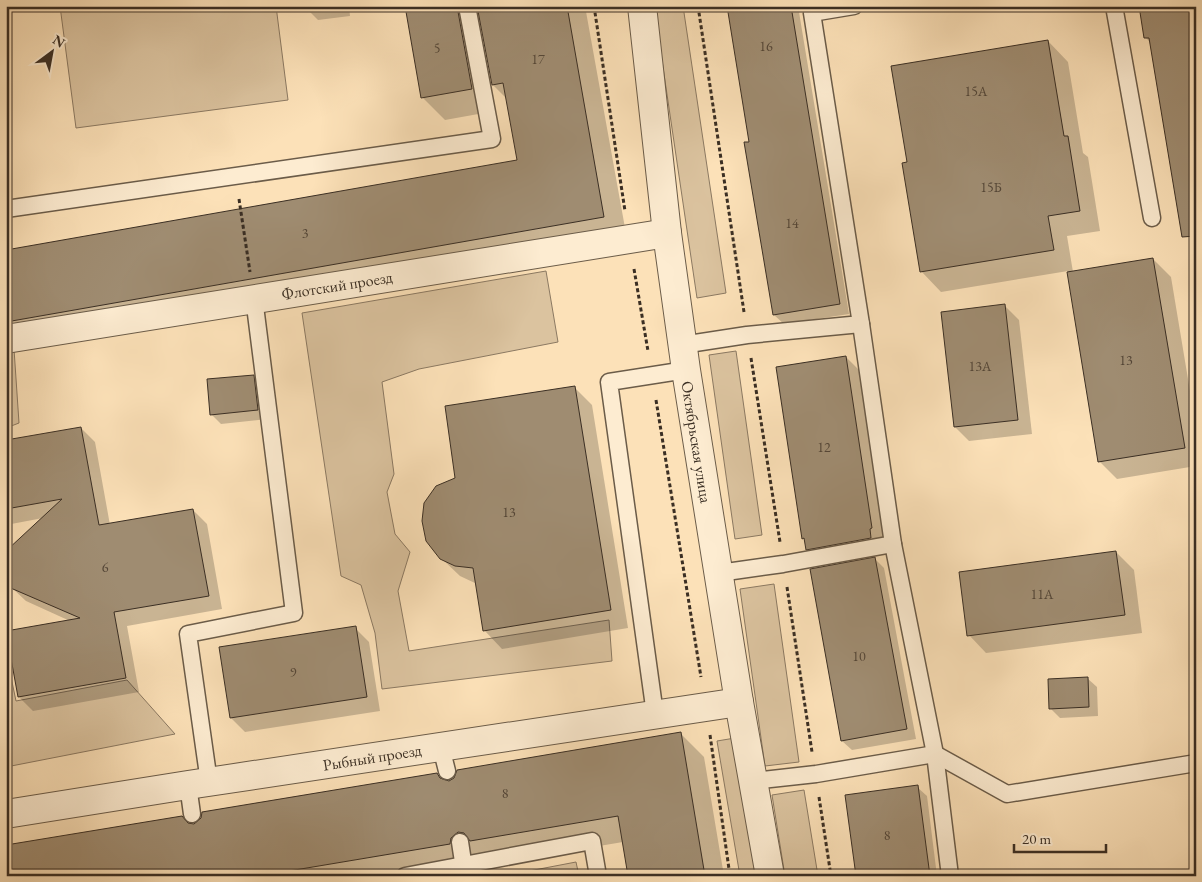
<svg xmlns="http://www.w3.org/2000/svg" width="1202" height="882" font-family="'EB Garamond',serif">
	<rect width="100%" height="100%" fill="#fce1b8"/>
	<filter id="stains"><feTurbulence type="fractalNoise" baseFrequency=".004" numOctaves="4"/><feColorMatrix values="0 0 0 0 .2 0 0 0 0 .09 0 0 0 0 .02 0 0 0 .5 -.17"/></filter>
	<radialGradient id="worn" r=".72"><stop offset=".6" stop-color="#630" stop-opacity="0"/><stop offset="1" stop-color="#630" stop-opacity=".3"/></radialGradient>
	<g fill="#dbc39f" stroke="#8b7962">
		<polygon points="60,6 276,6 288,100 76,128"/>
		<polygon points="654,6 683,6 726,293 697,298"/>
		<polygon points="546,271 558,342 419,369 382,382 394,474 387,492 395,534 410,552 398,591 409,651 609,620 612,661 382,689 375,633 361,585 341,576 302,313"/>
		<polygon points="14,349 19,423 6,428 6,350"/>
		<polygon points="736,351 762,535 735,539 709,355"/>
		<polygon points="774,584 799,762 765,766 740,589"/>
		<polygon points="6,653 16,701 127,680 175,734 6,767"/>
		<polygon points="735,738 758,876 740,876 717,741"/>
		<polygon points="804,790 818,876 785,876 772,795"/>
		<polygon points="576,862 579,876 503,876"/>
	</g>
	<g fill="#0003">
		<polygon points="308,6 349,6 350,16 318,20 308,10"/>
		<polygon points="406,6 585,6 627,239 6,349 6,252 518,161 507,99 493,85 481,24 480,31 495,111 445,120 422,97"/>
		<polygon points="728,6 798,6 849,314 784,324 774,315 746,143 751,143"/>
		<polygon points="1196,6 1196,238 1192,239 1182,229 1151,43 1146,38"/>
		<polygon points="1048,41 1068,62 1083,153 1088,157 1100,231 1067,236 1073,272 1153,259 1171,277 1196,427 1196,466 1117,479 1099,461 1068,271 941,292 921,271 908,163"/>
		<polygon points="1005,306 1019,320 1032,434 969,441 955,427"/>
		<polygon points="846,357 860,371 885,542 821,563 807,549 806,541 803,538"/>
		<polygon points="253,376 263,386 267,419 221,424 212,415"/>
		<polygon points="574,387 592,405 628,628 502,649 485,631 477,584 460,576 441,558 456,478"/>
		<polygon points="81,428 95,442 110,525 193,510 207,524 222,609 127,626 139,692 33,711 19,697 70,621 26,601 11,587 43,518 6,525 6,441"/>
		<polygon points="1116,552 1134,570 1142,633 986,653 969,635"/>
		<polygon points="875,559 884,568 916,739 852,750 842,741"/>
		<polygon points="355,628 369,642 380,711 245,732 231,718"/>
		<polygon points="1087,678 1097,687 1098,716 1060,718 1051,709"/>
		<polygon points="681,734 704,757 724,876 629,876 623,842 421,876 6,876 189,824 194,825 437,774 443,780 449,782"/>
		<polygon points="917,787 927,796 937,876 857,876"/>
		<polygon points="1187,870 1192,876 1155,876"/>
	</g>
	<g fill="#9f8c71" stroke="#3b2f24">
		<polygon points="405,6 457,6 472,89 421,98"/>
		<polygon points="477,6 567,6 604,217 6,322 6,250 517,160 503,83 492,85"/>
		<polygon points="727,6 791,6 840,304 773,315 744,142 749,142"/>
		<polygon points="1139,6 1196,6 1196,236 1182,237 1149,38 1144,38"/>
		<polygon points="1048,40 1064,136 1068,136 1080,211 1048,216 1054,250 920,272 902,163 907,162 891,66"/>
		<polygon points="1153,258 1185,448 1098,462 1067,272"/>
		<polygon points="1005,304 1018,420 954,427 941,312"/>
		<polygon points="846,356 872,528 870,529 871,538 806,550 804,538 802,539 776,367"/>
		<polygon points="254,375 258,410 210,415 207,379"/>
		<polygon points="575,386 611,610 483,631 473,568 455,566 440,559 426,541 422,521 424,503 436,486 455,478 445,406"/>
		<polygon points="81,427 99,525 193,509 209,596 114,612 126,678 18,697 6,631 80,618 6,586 6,551 62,499 6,509 6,440"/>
		<polygon points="1116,551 1125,615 967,636 959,572"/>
		<polygon points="875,557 907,729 841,741 810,569"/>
		<polygon points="356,626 367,697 230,718 219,647"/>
		<polygon points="1088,677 1089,707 1049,709 1048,679"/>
		<polygon points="681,732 705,876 628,876 618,816 470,841 464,833 458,832 451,838 450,844 259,876 6,876 6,845 182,816 188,823 194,824 201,818 202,812 437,773 440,778 449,781 454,778 457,770"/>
		<polygon points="918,785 930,876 856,876 845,795"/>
	</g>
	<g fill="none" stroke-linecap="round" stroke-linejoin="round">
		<defs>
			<g id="lane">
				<polyline points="1114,6 1152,218"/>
				<polyline points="6,209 492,139 467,6"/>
				<polyline points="682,345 747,335 861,324 812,13 854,6"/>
				<polyline points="893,544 935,754 950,876"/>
				<polyline points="719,573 783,564 893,544 861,324"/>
				<polyline points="655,714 609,382 686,370"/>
				<polyline points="441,747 447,771"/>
				<polyline points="753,781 816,774 935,754 1007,794 1196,763"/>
				<polyline points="209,782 188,634 294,613 254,298"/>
				<polyline points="188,785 192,814"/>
				<polyline points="460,842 465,875"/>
				<polyline points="405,876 592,841 598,876"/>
			</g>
			<g id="street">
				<polyline points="642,6 667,233 686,370 739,702 770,876"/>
				<polyline points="6,339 667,233"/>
				<polyline points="6,814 188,785 739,702"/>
			</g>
		</defs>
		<use href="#lane" stroke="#6b5c49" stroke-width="19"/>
		<use href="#street" stroke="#6b5c49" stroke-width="30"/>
		<g stroke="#3b2f24" stroke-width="3" stroke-dasharray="4 2.5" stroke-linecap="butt">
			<polyline points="594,6 625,211"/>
			<polyline points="698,6 744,312"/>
			<polyline points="239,199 250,272"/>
			<polyline points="634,269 648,351"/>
			<polyline points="751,358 780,542"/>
			<polyline points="656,400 701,677"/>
			<polyline points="787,587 812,752"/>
			<polyline points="710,735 730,876"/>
			<polyline points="819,797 831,876"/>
		</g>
		<use href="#lane" stroke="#fdecd1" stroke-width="16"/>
		<use href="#street" stroke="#fdecd1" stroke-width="28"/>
	</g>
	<g text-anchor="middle" stroke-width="4.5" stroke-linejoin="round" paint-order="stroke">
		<g font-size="14" fill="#544637">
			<text x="766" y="51">16</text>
			<text x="437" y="53">5</text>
			<text x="538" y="64">17</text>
			<text x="976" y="96">15А</text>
			<text x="991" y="192">15Б</text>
			<text x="792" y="228">14</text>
			<text x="305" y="238">3</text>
			<text x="1126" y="365">13</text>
			<text x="980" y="371">13А</text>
			<text x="824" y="452">12</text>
			<text x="509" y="517">13</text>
			<text x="105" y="572">6</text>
			<text x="1042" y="599">11А</text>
			<text x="859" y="661">10</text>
			<text x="293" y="677">9</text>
			<text x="505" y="798">8</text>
			<text x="887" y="840">8</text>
		</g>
		<g font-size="16" fill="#3b2f24" stroke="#fdecd1">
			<text transform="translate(337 285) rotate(-9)" y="6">Флотский проезд</text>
			<text transform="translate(697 442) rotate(81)" y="6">Октябрьская улица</text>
			<text transform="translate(372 757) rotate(-9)" y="6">Рыбный проезд</text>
		</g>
	</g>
	<rect width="1202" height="882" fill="none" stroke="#fce1b8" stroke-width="25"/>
	<rect x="8" y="8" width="1187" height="867" fill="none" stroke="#3b2f24" stroke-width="2.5"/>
	<rect x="12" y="12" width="1177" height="857" fill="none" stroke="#3b2f24"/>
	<g transform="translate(52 52) rotate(32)" stroke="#fdecd1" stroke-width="4" paint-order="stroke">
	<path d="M0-4L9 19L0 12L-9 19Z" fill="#3b2f24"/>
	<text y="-8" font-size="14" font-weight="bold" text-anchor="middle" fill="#3b2f24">N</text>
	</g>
	<path d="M1014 844v8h92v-8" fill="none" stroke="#3b2f24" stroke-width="2.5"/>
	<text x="1022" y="844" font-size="15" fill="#3b2f24" stroke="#fdecd1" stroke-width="4" paint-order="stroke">20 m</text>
	<rect width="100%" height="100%" filter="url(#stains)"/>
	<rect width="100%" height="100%" fill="url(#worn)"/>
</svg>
